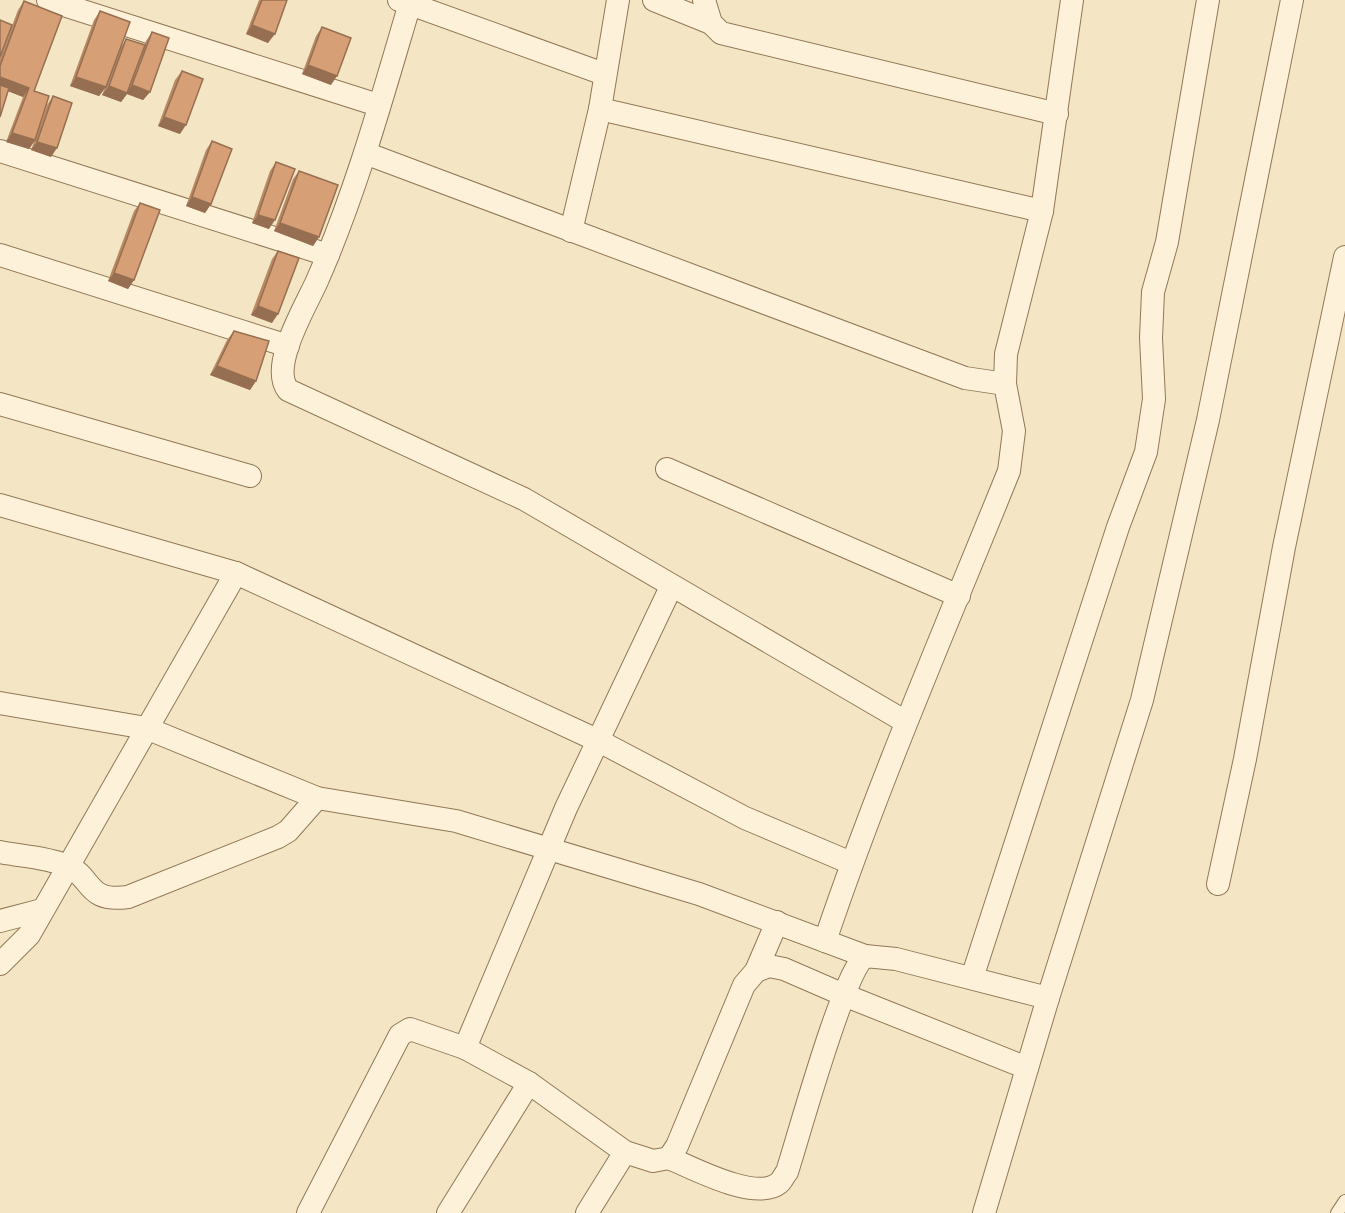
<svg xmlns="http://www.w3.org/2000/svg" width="1345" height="1213" font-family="'Times New Roman',serif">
	<rect width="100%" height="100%" fill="#f4e6c4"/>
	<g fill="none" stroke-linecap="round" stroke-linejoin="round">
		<defs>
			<polyline id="service" points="1337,1213 1345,1201"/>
			<g id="minor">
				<polyline points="48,0 378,105"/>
				<polyline points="399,0 604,74"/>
				<path d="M411,0C383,94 357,190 317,281C306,306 269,366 288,390L524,499L906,722"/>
				<polyline points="654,0 711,23"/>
				<polyline points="704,0 711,23 721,33 1057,114"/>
				<polyline points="600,109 1042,211"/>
				<polyline points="0,151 328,255"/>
				<polyline points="365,153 965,378 1005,384"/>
				<polyline points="571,231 600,109 618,0"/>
				<polyline points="0,255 288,346"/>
				<polyline points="0,404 250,476"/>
				<polyline points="667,469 959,596"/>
				<polyline points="0,505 236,573 29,935 0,964"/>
				<polyline points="236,573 599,741 745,818 851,863"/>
				<polyline points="0,703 146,728 317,798 456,821 699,894 865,956"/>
				<path d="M0,852C20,856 46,857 65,865C94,876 84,903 128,897L278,837L288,831L317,798"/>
				<polyline points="1218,884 1245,759 1284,547 1345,257"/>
				<polyline points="0,921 42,910"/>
				<path d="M825,941C879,781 946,627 1009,471L1014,431L1005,384L1006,354L1042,211L1072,0"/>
				<polyline points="756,971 777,922"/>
				<polyline points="972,978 1118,527 1146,452 1154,399 1151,338 1153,292 1167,242 1208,0"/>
				<polyline points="465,1048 566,808 671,587"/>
				<path d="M669,1158C693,1168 756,1202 779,1183C782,1181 784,1175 787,1172C799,1135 843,973 865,956L896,959L1048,998"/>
				<polyline points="308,1213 400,1035 410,1029 465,1048 529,1083 625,1152 653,1161 669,1158 677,1146 744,985 756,971 769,966 784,969 844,995 1027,1068"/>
				<polyline points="448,1213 529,1083"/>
				<polyline points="587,1213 625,1152"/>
				<polyline points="984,1213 1048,998 1142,700 1208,420 1292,0"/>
			</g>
		</defs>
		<use href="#service" stroke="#927757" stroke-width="14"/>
		<use href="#minor" stroke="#927757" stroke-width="24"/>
		<use href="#service" stroke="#fdf2d9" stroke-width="12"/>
		<use href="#minor" stroke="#fdf2d9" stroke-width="22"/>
	</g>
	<g fill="#b98965">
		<polygon points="259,0 287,0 268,43 246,34"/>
		<polygon points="24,1 34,91 39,128 47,105 53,96 51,157 31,150 34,142 29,149 6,142 23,97 8,91 0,117 0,58 18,10"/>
		<polygon points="100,11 121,47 126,39 144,45 146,41 152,32 150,92 143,100 127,94 121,102 102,95 105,88 99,96 70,86 94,20"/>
		<polygon points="322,27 331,85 302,74 316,36"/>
		<polygon points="182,71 180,134 158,126 175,80"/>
		<polygon points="212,141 211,204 205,213 186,206 206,150"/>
		<polygon points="276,162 269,229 252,223 270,171"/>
		<polygon points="299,171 319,237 313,246 274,231 293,179"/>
		<polygon points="140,203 134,280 128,289 108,281 134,211"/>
		<polygon points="278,251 272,323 251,315 272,259"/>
		<polygon points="234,331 256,381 250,390 210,375 227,340"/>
	</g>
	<g fill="#966f52">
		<polygon points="252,25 275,34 268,43 246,34"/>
		<polygon points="308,65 337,76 331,85 302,74"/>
		<polygon points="0,77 29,88 23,97 0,88"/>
		<polygon points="76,77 106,87 99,96 70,86"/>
		<polygon points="132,85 150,92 143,100 127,94 121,102 102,95 109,86 126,93"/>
		<polygon points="164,117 186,125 180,134 158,126"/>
		<polygon points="12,133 35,140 29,149 6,142"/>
		<polygon points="37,142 57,148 51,157 31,150"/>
		<polygon points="192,197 211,204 205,213 186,206"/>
		<polygon points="258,215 275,220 269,229 252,223"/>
		<polygon points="280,223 319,237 313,246 274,231"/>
		<polygon points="114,273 134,280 128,289 108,281"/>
		<polygon points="258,306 278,314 272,323 251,315"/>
		<polygon points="217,366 256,381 250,390 210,375"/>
	</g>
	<g fill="#d79f75" stroke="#966f52" stroke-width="1.5">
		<polygon points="262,0 287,0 275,34 252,25"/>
		<polygon points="24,1 62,16 34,91 49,96 35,140 12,133 29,88 0,77 0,66"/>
		<polygon points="100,11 130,22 106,87 76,77"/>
		<polygon points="0,20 12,25 0,57"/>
		<polygon points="322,27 351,38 337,76 308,65"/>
		<polygon points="152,32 169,38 150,92 132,85"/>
		<polygon points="126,39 145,45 127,93 109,86"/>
		<polygon points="182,71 203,79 186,125 164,117"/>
		<polygon points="0,85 9,88 0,117"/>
		<polygon points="53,96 72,103 57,148 37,142"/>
		<polygon points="212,141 232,149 211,204 192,197"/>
		<polygon points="276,162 295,169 275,220 258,215"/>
		<polygon points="299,171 338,185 319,237 280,223"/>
		<polygon points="140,203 160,210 134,280 114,273"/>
		<polygon points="278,251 299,258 278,314 258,306"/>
		<polygon points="234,331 269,341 256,381 217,366"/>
	</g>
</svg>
